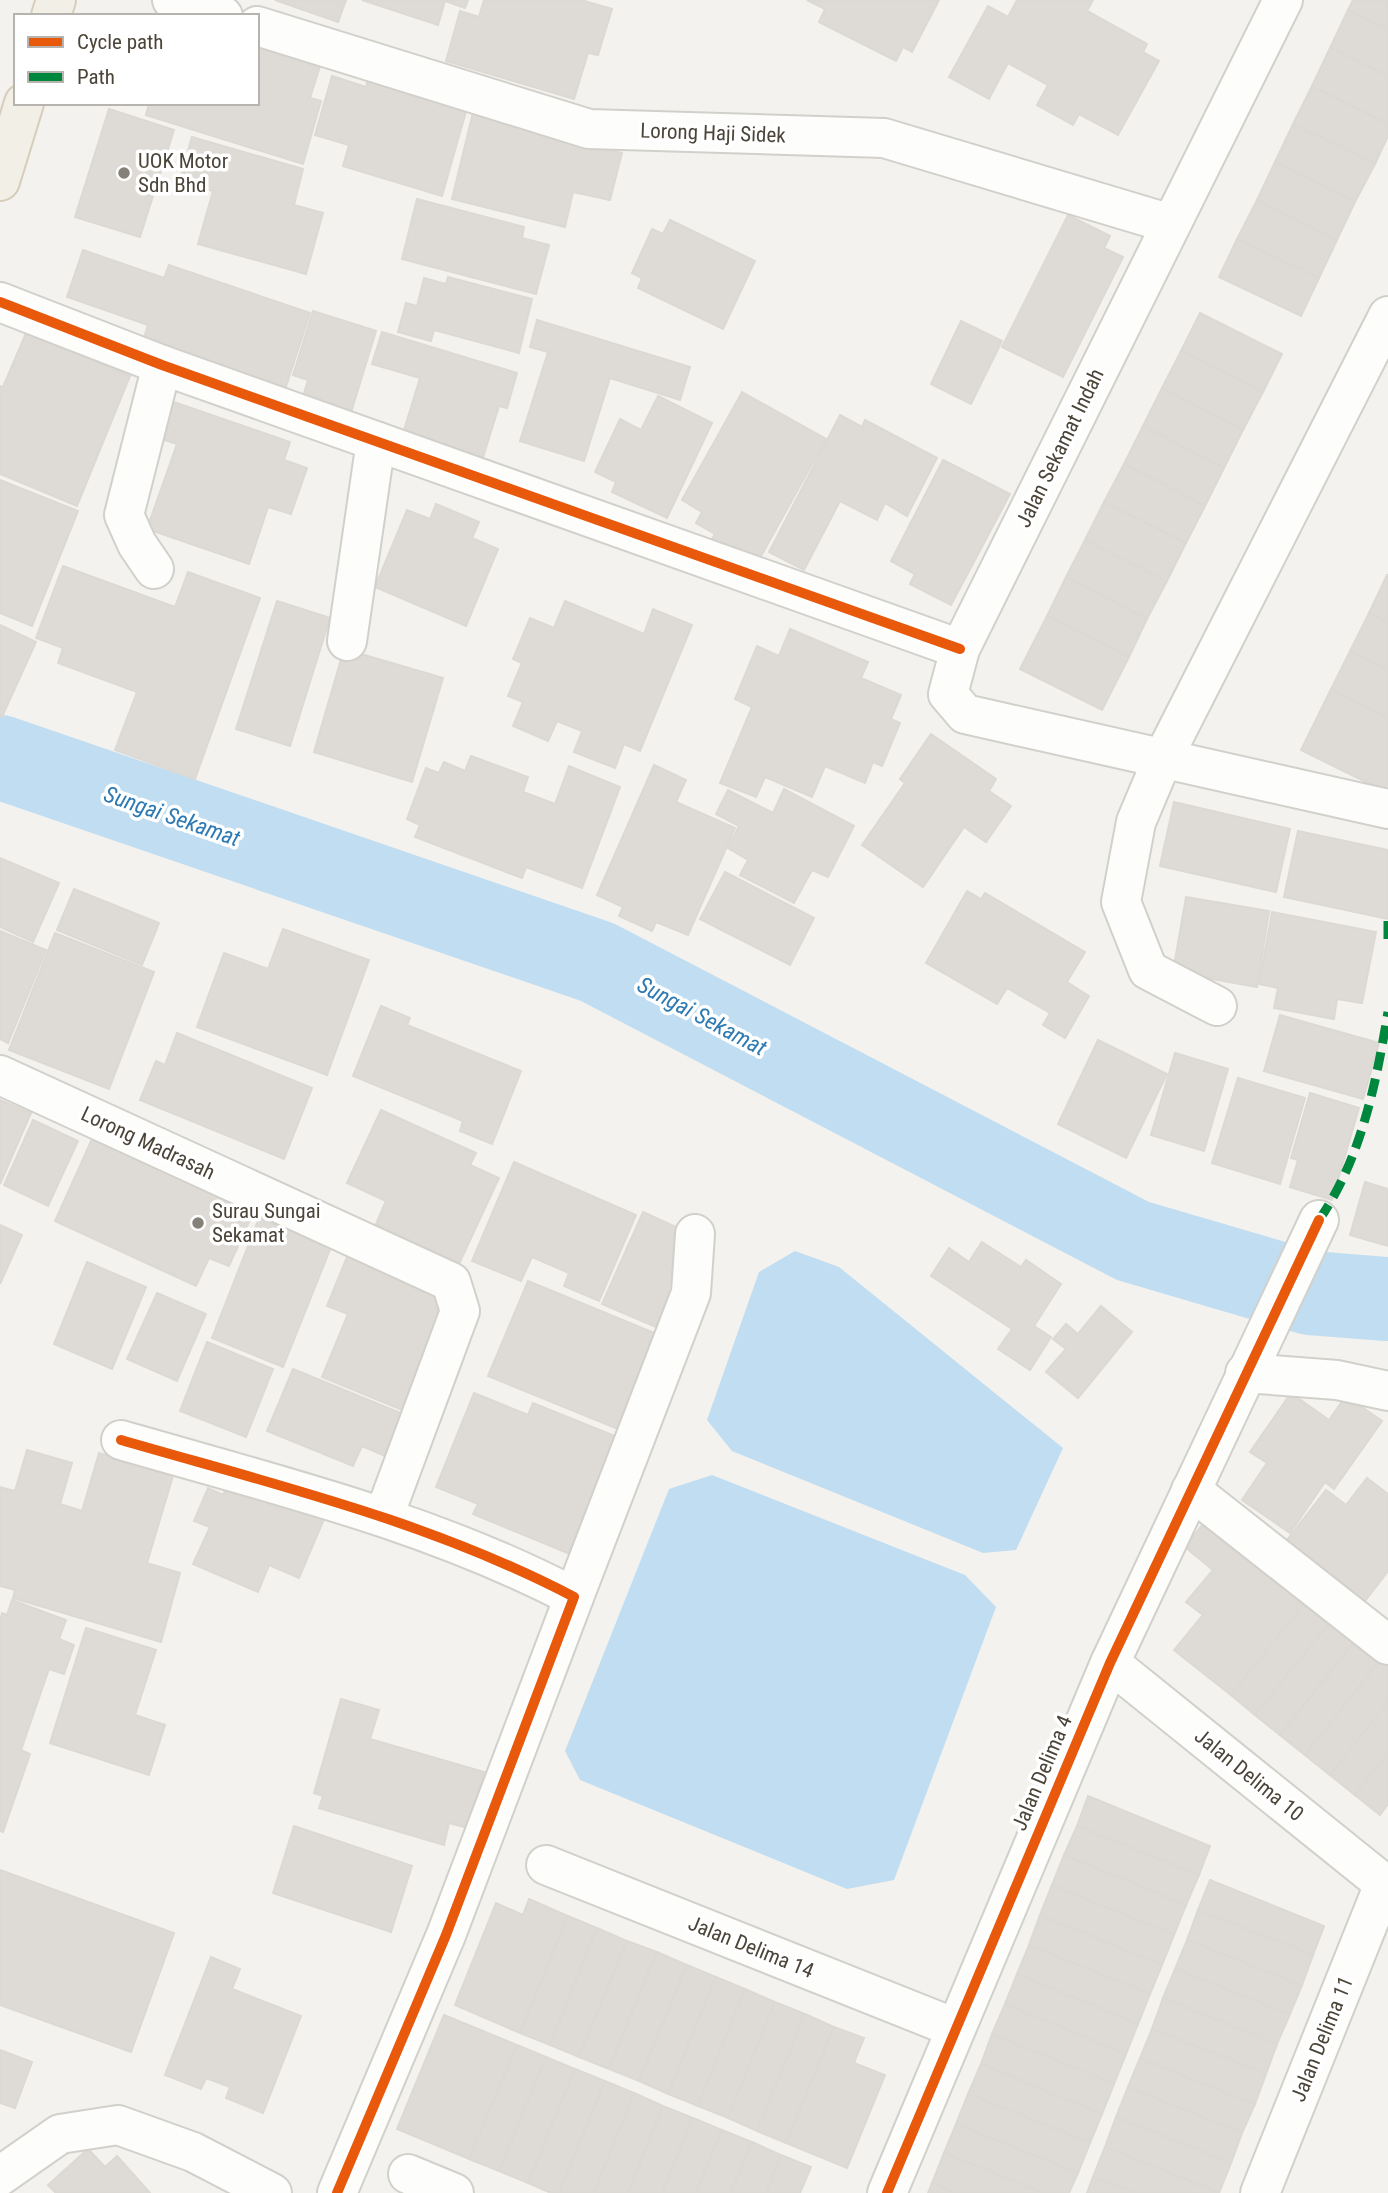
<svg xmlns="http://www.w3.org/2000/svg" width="1388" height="2193" font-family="'Roboto Condensed',sans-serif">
	<rect width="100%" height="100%" fill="#f4f2ee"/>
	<g fill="#c0ddf1">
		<polygon points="795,1251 839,1267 1063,1448 1016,1550 983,1553 732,1451 707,1420 759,1272"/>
		<polygon points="712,1475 965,1575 996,1607 894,1880 847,1889 580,1780 565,1751 669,1489"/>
	</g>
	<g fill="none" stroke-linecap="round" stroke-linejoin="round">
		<polyline stroke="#c0ddf1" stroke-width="84" points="0,757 597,962 1133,1241 1310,1293 1388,1299"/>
	</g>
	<g fill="#dedbd6" stroke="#dcd9d4" stroke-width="2">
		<polygon points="275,0 346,0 338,22"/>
		<polygon points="362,0 468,0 465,8 445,1 438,25"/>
		<polygon points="484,0 581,0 612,9 598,55 588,53 574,99 446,61 460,11 479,17"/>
		<polygon points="807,0 939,0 912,52 903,47 896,61 819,22 825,9"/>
		<polygon points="1017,0 1093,0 1087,11 1147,44 1143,52 1159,61 1118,135 1079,114 1073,125 1037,105 1048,85 1008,63 989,99 949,77 988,6 1008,17"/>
		<polygon points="1353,0 1388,0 1388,29 1348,10"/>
		<polygon points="1348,10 1388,29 1388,76 1330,48"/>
		<polygon points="257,40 322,60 310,98 321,101 303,164 146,115 149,103 257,103"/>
		<polygon points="1330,48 1388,76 1388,124 1312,86"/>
		<polygon points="332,76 366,87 368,79 467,108 442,196 343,166 349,145 315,135"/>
		<polygon points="1312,86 1388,124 1388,136 1375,164 1293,124"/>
		<polygon points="475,104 585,144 622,153 610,200 573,192 565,227 452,199"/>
		<polygon points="109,109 174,130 140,237 75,217"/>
		<polygon points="1293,124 1375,164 1355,202 1275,162"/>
		<polygon points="192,137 303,169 294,205 323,213 306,274 198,244 213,191 179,182"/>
		<polygon points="1275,162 1355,202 1337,240 1257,200"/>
		<polygon points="417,199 524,227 522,238 549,245 536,294 402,259"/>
		<polygon points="1257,200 1337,240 1319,278 1237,239"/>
		<polygon points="1068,215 1110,236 1104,248 1123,257 1063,377 1002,347"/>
		<polygon points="670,220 755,261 723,329 638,288 642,278 632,273 652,229 663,234"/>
		<polygon points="1237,239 1319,278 1301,316 1219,277"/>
		<polygon points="83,250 164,278 169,265 310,313 281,402 139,354 148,325 67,297"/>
		<polygon points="448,277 532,299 519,353 434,330 431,341 398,332 406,303 417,306 424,278 446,284"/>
		<polygon points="313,311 376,331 349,419 301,403 308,380 293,375"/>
		<polygon points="1200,313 1282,354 1263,392 1181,351"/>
		<polygon points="537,320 690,367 680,400 610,378 584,461 520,441 548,352 530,347"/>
		<polygon points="961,321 1002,341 971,404 931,384"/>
		<polygon points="382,332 517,373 507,408 499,406 480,467 400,443 420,378 372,364"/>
		<polygon points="26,333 130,376 77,506 0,474 0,386 3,387"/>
		<polygon points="1181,351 1263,392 1243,430 1162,388"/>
		<polygon points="1162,388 1243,430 1224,468 1143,426"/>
		<polygon points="742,392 826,439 755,567 710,542 715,534 696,523 702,512 682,500"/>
		<polygon points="658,396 712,423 667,518 612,492 616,482 595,472 620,419 641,430"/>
		<polygon points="165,399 290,442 284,460 307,468 291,514 268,507 249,564 147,529 177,444 152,436"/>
		<polygon points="840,415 862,427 865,420 937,458 907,516 885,503 877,520 840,501 804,570 769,552"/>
		<polygon points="1143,426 1224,468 1205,506 1124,464"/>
		<polygon points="943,460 1010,494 951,605 910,584 915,574 891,561"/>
		<polygon points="1124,464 1205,506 1186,543 1104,502"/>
		<polygon points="0,480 78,511 32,626 0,613"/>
		<polygon points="1104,502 1186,543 1167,581 1085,540"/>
		<polygon points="436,504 479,522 472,538 498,549 466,626 375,587 407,510 430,519"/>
		<polygon points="1085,540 1167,581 1147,619 1066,577"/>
		<polygon points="63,566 175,607 188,572 260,598 195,779 115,750 137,692 58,663 63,648 36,638"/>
		<polygon points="1387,575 1388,575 1388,623 1369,613"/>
		<polygon points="1066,577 1147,619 1129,657 1047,616"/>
		<polygon points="277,601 330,618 290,746 236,729"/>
		<polygon points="565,601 644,634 653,609 692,625 640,751 624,744 615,768 574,752 582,731 557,721 548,741 513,726 523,702 508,696 522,663 513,659 530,618 554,628"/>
		<polygon points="1369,613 1388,623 1388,670 1350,651"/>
		<polygon points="1047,616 1129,657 1102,710 1020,669"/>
		<polygon points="0,625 36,642 2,717 0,716"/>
		<polygon points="790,629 868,662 861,678 901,695 891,719 900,723 882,766 873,762 865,783 825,766 812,797 765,777 756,797 720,783 752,707 735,699 757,646 779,656"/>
		<polygon points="344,649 443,678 412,782 314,752"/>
		<polygon points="1350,651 1388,670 1388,718 1331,689"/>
		<polygon points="1331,689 1388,718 1388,784 1384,791 1301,750"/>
		<polygon points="931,734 996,779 989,791 1011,806 986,842 964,827 923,887 862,845 905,783 900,779"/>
		<polygon points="471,756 528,777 523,792 555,804 569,766 620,787 582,888 526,867 522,878 415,837 420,825 407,819 426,768 439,773 444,762 465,771"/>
		<polygon points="654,765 686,780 676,802 735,828 688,935 656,922 652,931 619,916 623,907 597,895"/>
		<polygon points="784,789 854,826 828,877 812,870 794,903 740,875 748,860 728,848 739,826 716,814 728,790 773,813"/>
		<polygon points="1174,802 1290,829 1276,892 1160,866"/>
		<polygon points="1298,831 1388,850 1388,919 1284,897"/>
		<polygon points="0,858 59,883 33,942 0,927"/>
		<polygon points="725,872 814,918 790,965 700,919"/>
		<polygon points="74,889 159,923 142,965 57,930"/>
		<polygon points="967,891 981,899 985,893 1085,952 1067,982 1089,996 1065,1038 1043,1025 1050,1013 1007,988 997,1004 926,963"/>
		<polygon points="1186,897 1269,911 1257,987 1173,972"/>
		<polygon points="1272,912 1376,932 1362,1003 1337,999 1334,1019 1274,1008 1278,988 1259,984"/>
		<polygon points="283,929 369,960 327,1075 197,1027 224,953 268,969"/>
		<polygon points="0,931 46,950 8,1043 0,1039"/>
		<polygon points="55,933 154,972 109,1089 9,1050"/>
		<polygon points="381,1006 410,1018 407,1025 521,1071 492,1144 460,1131 463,1121 353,1076"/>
		<polygon points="1280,1015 1379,1043 1363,1099 1264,1071"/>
		<polygon points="177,1033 312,1088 284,1159 140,1100 156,1061 165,1065"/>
		<polygon points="1098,1040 1167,1074 1126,1158 1058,1124"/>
		<polygon points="1175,1053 1228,1069 1204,1151 1151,1135"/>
		<polygon points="1238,1078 1305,1098 1280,1184 1212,1163"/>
		<polygon points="1310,1093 1359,1108 1332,1200 1290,1187 1298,1160 1291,1158"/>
		<polygon points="0,1100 31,1113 0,1184"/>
		<polygon points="381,1110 476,1153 470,1165 499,1178 459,1264 376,1224 386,1201 347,1183"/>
		<polygon points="33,1120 78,1141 48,1206 4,1185"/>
		<polygon points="92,1139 257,1204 229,1266 209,1258 196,1286 55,1221"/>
		<polygon points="514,1162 636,1215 599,1301 564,1286 569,1273 532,1257 521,1281 472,1261"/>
		<polygon points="1365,1182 1388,1189 1388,1246 1350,1235"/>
		<polygon points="643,1212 698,1237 658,1328 602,1304"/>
		<polygon points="259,1218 331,1247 283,1367 212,1338"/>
		<polygon points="0,1225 22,1235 0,1284"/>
		<polygon points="982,1242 1021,1267 1026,1260 1061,1284 1034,1326 1051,1337 1030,1370 998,1349 1012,1329 931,1276 949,1248 969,1262"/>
		<polygon points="349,1252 450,1293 402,1410 322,1377 348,1314 327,1306"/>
		<polygon points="87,1262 146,1287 112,1369 54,1344"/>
		<polygon points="528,1281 669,1339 630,1434 488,1376"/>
		<polygon points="157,1293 206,1314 177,1381 127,1359"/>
		<polygon points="1101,1306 1132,1332 1078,1398 1046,1372 1066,1349 1053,1339 1066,1324 1078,1334"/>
		<polygon points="207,1342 273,1369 246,1437 180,1411"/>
		<polygon points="293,1369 403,1414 385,1456 362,1446 353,1466 267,1431"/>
		<polygon points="474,1393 528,1415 533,1403 620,1438 572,1555 473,1514 478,1504 436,1487"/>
		<polygon points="1291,1393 1329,1420 1346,1396 1382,1421 1334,1489 1325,1482 1290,1533 1242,1500 1267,1463 1250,1452"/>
		<polygon points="27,1450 72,1463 60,1504 82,1511 99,1453 173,1476 147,1563 180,1573 161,1642 13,1598 15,1590 0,1586 0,1487 15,1491"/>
		<polygon points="1367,1478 1388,1494 1388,1571 1358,1610 1280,1549 1326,1490 1346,1505"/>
		<polygon points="231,1479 324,1519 299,1578 269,1565 258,1592 193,1564 210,1527 194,1521 208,1488 223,1495"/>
		<polygon points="1206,1520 1307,1600 1231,1695 1174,1650 1203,1615 1186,1602 1213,1570 1185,1547"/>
		<polygon points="12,1600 66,1620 59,1639 74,1645 64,1674 49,1669 21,1750 30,1754 3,1832 0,1831 0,1621 2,1613 7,1615"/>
		<polygon points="1307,1600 1332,1620 1255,1715 1231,1695"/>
		<polygon points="1332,1620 1356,1640 1280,1735 1255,1715"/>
		<polygon points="86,1628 156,1650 135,1715 165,1725 149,1775 50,1743"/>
		<polygon points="1356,1640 1381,1659 1305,1755 1280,1735"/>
		<polygon points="1381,1659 1388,1665 1388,1702 1330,1775 1305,1755"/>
		<polygon points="341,1699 379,1710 370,1739 484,1772 468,1828 449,1823 444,1845 319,1808 323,1796 314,1793"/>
		<polygon points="1388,1702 1388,1753 1355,1795 1330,1775"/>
		<polygon points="1388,1753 1388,1804 1380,1815 1355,1795"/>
		<polygon points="1088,1796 1210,1846 1199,1875 1077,1826"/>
		<polygon points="294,1826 412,1866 391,1932 273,1893"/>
		<polygon points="1077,1826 1199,1875 1186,1905 1064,1855"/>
		<polygon points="1064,1855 1186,1905 1174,1935 1052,1885"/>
		<polygon points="0,1870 174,1933 131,2052 0,2005"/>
		<polygon points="1210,1880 1324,1926 1313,1955 1198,1910"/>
		<polygon points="1052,1885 1174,1935 1162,1965 1040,1915"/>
		<polygon points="529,1899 568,1916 520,2033 455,2005 496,1903 523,1915"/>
		<polygon points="1198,1910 1313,1955 1302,1985 1187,1940"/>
		<polygon points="1040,1915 1162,1965 1150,1994 1029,1945"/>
		<polygon points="568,1916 597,1928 550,2045 520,2033"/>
		<polygon points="597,1928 627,1941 579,2057 550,2045"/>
		<polygon points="1187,1940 1302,1985 1290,2014 1175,1969"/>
		<polygon points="627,1941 657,1952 609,2069 579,2057"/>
		<polygon points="1029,1945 1150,1994 1138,2024 1017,1974"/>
		<polygon points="657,1952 687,1965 639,2081 609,2069"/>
		<polygon points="211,1957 240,1969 232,1989 301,2016 263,2113 226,2098 230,2087 206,2078 201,2089 165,2075"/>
		<polygon points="687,1965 716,1977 668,2094 639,2081"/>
		<polygon points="1175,1969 1290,2014 1277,2044 1163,1998"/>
		<polygon points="1017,1974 1138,2024 1126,2054 1005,2004"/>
		<polygon points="716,1977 745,1989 698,2106 668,2094"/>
		<polygon points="745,1989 775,2002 728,2118 698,2106"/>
		<polygon points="1163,1998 1277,2044 1266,2074 1152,2029"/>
		<polygon points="775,2002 805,2014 757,2131 728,2118"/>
		<polygon points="1005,2004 1126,2054 1114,2084 992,2034"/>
		<polygon points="805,2014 834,2027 786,2143 757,2131"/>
		<polygon points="444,2015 517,2045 469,2159 397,2129"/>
		<polygon points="834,2027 864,2038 854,2063 885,2075 847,2168 786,2143"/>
		<polygon points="1152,2029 1266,2074 1255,2104 1140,2058"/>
		<polygon points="992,2034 1114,2084 1102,2114 981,2064"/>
		<polygon points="517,2045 546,2057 499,2171 469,2159"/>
		<polygon points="0,2050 32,2062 15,2108 0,2103"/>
		<polygon points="546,2057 575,2069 528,2183 499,2171"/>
		<polygon points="1140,2058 1255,2104 1242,2133 1128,2087"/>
		<polygon points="981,2064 1102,2114 1090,2143 968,2094"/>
		<polygon points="575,2069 605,2081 559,2193 551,2193 528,2183"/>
		<polygon points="605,2081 634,2093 594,2193 559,2193"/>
		<polygon points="1128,2087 1242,2133 1231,2163 1116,2117"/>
		<polygon points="634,2093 663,2106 628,2193 594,2193"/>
		<polygon points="968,2094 1090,2143 1078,2173 956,2124"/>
		<polygon points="663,2106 693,2118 662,2193 628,2193"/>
		<polygon points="1116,2117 1231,2163 1219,2193 1105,2147"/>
		<polygon points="693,2118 722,2130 696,2193 662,2193"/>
		<polygon points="956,2124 1078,2173 1069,2193 1043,2193 944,2153"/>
		<polygon points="722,2130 752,2142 731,2193 696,2193"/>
		<polygon points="752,2142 781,2155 766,2193 731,2193"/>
		<polygon points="1105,2147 1219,2193 1135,2193 1093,2177"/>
		<polygon points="88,2149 105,2167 117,2156 150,2193 56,2193 48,2185"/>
		<polygon points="944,2153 1043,2193 957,2193 932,2183"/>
		<polygon points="781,2155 811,2167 800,2193 766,2193"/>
		<polygon points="1093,2177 1135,2193 1087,2193"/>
		<polygon points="932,2183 957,2193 928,2193"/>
	</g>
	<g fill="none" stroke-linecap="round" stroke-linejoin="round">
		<defs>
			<g id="minor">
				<polyline points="172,0 223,16"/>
				<polyline points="1283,0 960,649 948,694 965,714 1388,809"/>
				<polyline points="257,26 589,129 884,138 1171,224"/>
				<polyline points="0,302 162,365 960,649"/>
				<polyline points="154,569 137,544 124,515 162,365"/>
				<polyline points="347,641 376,441"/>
				<polyline points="1217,1006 1148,970 1121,902 1136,822 1163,758 1388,316"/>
				<polyline points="0,1075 451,1282 460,1311 384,1516"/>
				<polyline points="1245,1373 1337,1380 1388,1391"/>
				<path d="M121,1440C276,1485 431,1522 574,1597L446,1935L337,2193"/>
				<polyline points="1191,1490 1388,1645"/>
				<polyline points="574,1597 691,1293 695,1234"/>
				<polyline points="1110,1663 1388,1887"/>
				<polyline points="546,1865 955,2028"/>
				<polyline points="408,2174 454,2193"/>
				<polyline points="0,2176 60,2134 118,2125 193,2152 272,2193"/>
				<polyline points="887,2193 1110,1663 1319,1220"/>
				<polyline points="1260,2193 1384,1884"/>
			</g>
			<g id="major">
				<polyline points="51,16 56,0"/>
				<polyline points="0,181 24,103"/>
			</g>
		</defs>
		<use href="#minor" stroke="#d2d0cb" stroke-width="42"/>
		<use href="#major" stroke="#d6cebb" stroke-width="42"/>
		<use href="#minor" stroke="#fdfdfc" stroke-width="38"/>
		<use href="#major" stroke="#f2efe6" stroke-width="38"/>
		<g stroke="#00873e" stroke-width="9" stroke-dasharray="18 9" stroke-linecap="butt">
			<polyline points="1388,921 1388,945"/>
			<path d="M1319,1220C1361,1159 1376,1084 1388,1012"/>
		</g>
		<defs>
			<g id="cycleway">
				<polyline points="0,302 162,365 960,649"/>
				<path d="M121,1440C276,1485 431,1522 574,1597L446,1935L337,2193"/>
				<polyline points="887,2193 1110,1663 1319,1220"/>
			</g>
		</defs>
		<use href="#cycleway" stroke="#fff" stroke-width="15"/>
		<use href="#cycleway" stroke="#e8590c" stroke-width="10"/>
	</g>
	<g fill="#868178" stroke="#fff" stroke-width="2.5">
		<circle cx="124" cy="173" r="7"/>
		<circle cx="198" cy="1223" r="7"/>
	</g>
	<g text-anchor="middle" stroke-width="7" stroke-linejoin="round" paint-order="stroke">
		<g font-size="21" fill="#4b4439" stroke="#fff">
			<text transform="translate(713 133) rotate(2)" y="7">Lorong Haji Sidek</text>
			<text transform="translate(1060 448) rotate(-64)" y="7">Jalan Sekamat Indah</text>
			<text transform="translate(148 1143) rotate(25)" y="7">Lorong Madrasah</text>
			<text transform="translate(1042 1773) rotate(-67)" y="7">Jalan Delima 4</text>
			<text transform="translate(1249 1775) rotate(39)" y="7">Jalan Delima 10</text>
			<text transform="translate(751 1947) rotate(22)" y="7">Jalan Delima 14</text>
			<text transform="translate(1322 2039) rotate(-68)" y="7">Jalan Delima 11</text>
		</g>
		<g font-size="21" fill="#4b4439" stroke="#fff" text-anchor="start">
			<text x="138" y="168">UOK Motor<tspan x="138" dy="24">Sdn Bhd</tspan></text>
			<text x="212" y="1218">Surau Sungai<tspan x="212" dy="24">Sekamat</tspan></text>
		</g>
		<g font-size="23" font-style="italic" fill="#2e7ab2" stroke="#fff">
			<text transform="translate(172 816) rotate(19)" y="8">Sungai Sekamat</text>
			<text transform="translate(702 1016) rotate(28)" y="8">Sungai Sekamat</text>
		</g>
	</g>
	<rect x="14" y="14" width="245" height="91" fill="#ffffff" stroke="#b7b4b0" stroke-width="2"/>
	<rect x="28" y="37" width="35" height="10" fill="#e8590c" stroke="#b7b4b0" stroke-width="2"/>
	<text x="77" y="49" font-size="21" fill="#4b4439">Cycle path</text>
	<rect x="28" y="72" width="35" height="10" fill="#00873e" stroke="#b7b4b0" stroke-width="2"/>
	<text x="77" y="84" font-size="21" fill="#4b4439">Path</text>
</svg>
